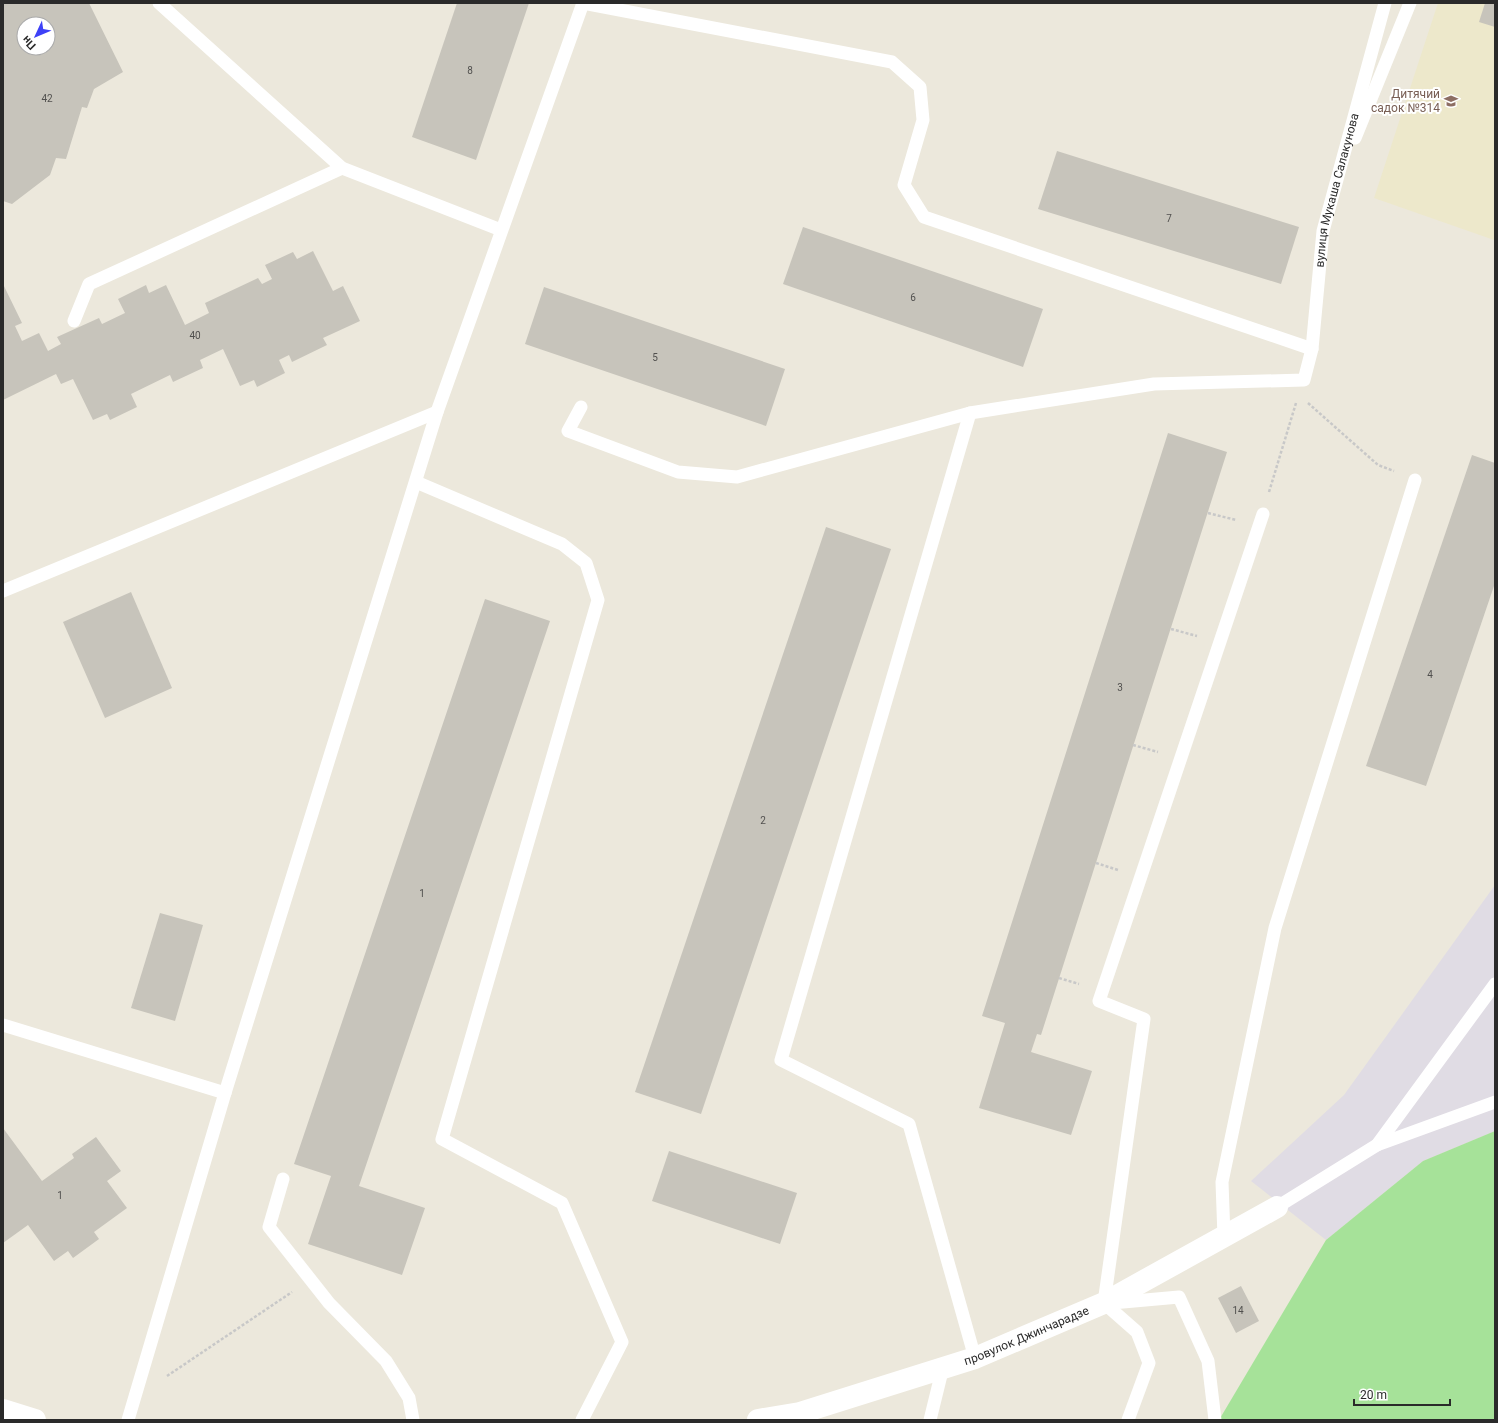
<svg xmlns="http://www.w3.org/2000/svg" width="1498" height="1423" font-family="Roboto,sans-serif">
	<rect width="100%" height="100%" fill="#ece8dc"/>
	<polygon fill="#e0dce4" points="1495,885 1495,1131 1423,1161 1326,1240 1251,1181 1344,1095"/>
	<polygon fill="#ede8cb" points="1438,3 1495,3 1494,240 1374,198"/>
	<polygon fill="#a6e299" points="1495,1131 1495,1420 1219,1420 1326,1240 1423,1161"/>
	<g fill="#c7c4bb" fill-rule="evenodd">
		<path d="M3,3H89L123,72L94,89L87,108L82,107L66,159L56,158L50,175L12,204L3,201ZM24,24H48V48H24Z"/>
		<polygon points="457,3 529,3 476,160 412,137"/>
		<polygon points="1485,3 1495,3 1495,27 1479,22"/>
		<polygon points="1057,151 1299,227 1281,284 1038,209"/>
		<polygon points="803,227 1043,309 1023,367 783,284"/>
		<polygon points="313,251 333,291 343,286 360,321 323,338 327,345 292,362 289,355 279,360 285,373 257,387 254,380 240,386 223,349 200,360 203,368 173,382 170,375 131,394 137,407 110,420 107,414 93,420 73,379 61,384 56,374 3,400 3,284 22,323 15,326 22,341 39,333 48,351 61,344 57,337 99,318 102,324 125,313 118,299 146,285 149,293 166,285 185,325 209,313 205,303 258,278 262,284 272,279 265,265 293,252 297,259"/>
		<polygon points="544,287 785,369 766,426 525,344"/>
		<polygon points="1168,433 1227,452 1041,1035 1037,1034 1031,1052 1092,1071 1071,1135 979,1108 1005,1023 982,1016"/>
		<polygon points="1472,455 1495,463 1495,583 1426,786 1366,766"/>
		<polygon points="826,527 891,549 701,1114 635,1092"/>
		<polygon points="131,592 172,688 105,718 63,622"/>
		<polygon points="485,599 550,621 359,1186 425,1208 402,1275 308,1244 331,1176 294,1164"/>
		<polygon points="160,913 203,925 175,1021 131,1008"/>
		<polygon points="3,1128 42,1181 74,1158 72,1154 96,1137 121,1171 107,1181 127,1208 94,1232 99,1239 73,1258 68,1251 54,1261 28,1225 3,1243"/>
		<polygon points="669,1151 797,1193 780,1244 652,1201"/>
		<polygon points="1241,1286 1259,1321 1236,1333 1218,1298"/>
	</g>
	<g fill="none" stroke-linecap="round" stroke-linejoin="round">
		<g stroke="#c8c8c8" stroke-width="2.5" stroke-dasharray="3 2" stroke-linecap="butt">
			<polyline points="1308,403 1378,465 1394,471"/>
			<polyline points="1269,492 1296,403"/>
			<polyline points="1208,513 1236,520"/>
			<polyline points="1171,629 1197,636"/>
			<polyline points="1133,745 1158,752"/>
			<polyline points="1096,863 1118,870"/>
			<polyline points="1059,978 1079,984"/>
			<polyline points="167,1376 292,1292"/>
		</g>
		<g stroke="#fff" stroke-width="13">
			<polyline points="159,3 342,168 501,230"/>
			<polyline points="583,3 892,62 920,87 923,120 904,185 924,217 1312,349"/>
			<polyline points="1355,138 1410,3"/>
			<polyline points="74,321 89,284 342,168"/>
			<path id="s1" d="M581,407L568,431L678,472L737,477L970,413L1154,384L1304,380L1312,349L1323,231L1385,3"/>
			<polyline points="970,413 781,1060 909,1124 975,1358"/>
			<polyline points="416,482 562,544 586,563 598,600 442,1139 562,1203 622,1342 582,1420"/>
			<polyline points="3,591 437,412"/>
			<polyline points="3,1025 225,1093"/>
			<polyline points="1377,1145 1495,1102"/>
			<polyline points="283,1179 269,1227 329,1303 386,1361 409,1398 413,1420"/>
			<polyline points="1277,1207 1377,1145 1495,984"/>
			<polyline points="1224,1237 1222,1182 1275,928 1415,480"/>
			<polyline points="1104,1303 1144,1019 1099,1001 1263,514"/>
			<polyline points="1104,1303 1137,1332 1149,1363 1128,1420"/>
			<polyline points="1112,1303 1179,1297 1208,1361 1215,1420"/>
			<polyline points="128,1420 225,1093 437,412 583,3"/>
			<polyline points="930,1420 943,1367"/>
		</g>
		<g stroke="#fff" stroke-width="22">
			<polyline points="3,1410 35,1420"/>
			<path id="s2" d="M758,1420L800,1413L975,1358L1104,1303L1277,1207"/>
		</g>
	</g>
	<defs>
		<symbol id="school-bare" viewBox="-9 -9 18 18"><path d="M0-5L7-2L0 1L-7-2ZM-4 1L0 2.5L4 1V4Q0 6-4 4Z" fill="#8d6e63" stroke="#fff" stroke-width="2.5" paint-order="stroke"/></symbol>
	</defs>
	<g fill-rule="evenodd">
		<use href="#school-bare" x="1441" y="91" width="20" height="20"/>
	</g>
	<g text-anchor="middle" stroke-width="4" stroke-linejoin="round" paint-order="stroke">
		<g font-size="10" fill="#51504e">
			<text x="470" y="74">8</text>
			<text x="47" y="102">42</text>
			<text x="1169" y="222">7</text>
			<text x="913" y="301">6</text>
			<text x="195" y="339">40</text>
			<text x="655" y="361">5</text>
			<text x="1430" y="678">4</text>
			<text x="1120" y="691">3</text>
			<text x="763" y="824">2</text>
			<text x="422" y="897">1</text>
			<text x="60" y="1199">1</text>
			<text x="1238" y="1314">14</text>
		</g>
		<g font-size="12" fill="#785e54" stroke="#fff" text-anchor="end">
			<text x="1440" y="98">Дитячий<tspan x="1440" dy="14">садок №314</tspan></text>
		</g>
		<g font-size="12" fill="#2a2a2a" stroke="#fff">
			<text dy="4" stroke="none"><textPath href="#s1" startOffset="975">вулиця Мукаша Салакунова</textPath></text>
			<text dy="4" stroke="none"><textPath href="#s2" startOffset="282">провулок Джинчарадзе</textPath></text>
		</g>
	</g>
	<rect width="1498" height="1423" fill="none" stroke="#2a2a2a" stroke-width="8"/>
	<g transform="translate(36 36) rotate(226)"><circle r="19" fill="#ffffff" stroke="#aaaaaa"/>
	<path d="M0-3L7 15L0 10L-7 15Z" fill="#3e41f7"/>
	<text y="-6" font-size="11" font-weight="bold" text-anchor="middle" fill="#2a2a2a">Пн</text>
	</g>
	<path d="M1354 1399v6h96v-6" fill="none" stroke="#2a2a2a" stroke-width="2"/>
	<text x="1360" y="1399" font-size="12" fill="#2a2a2a" stroke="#ffffff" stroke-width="3" paint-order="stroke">20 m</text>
</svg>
